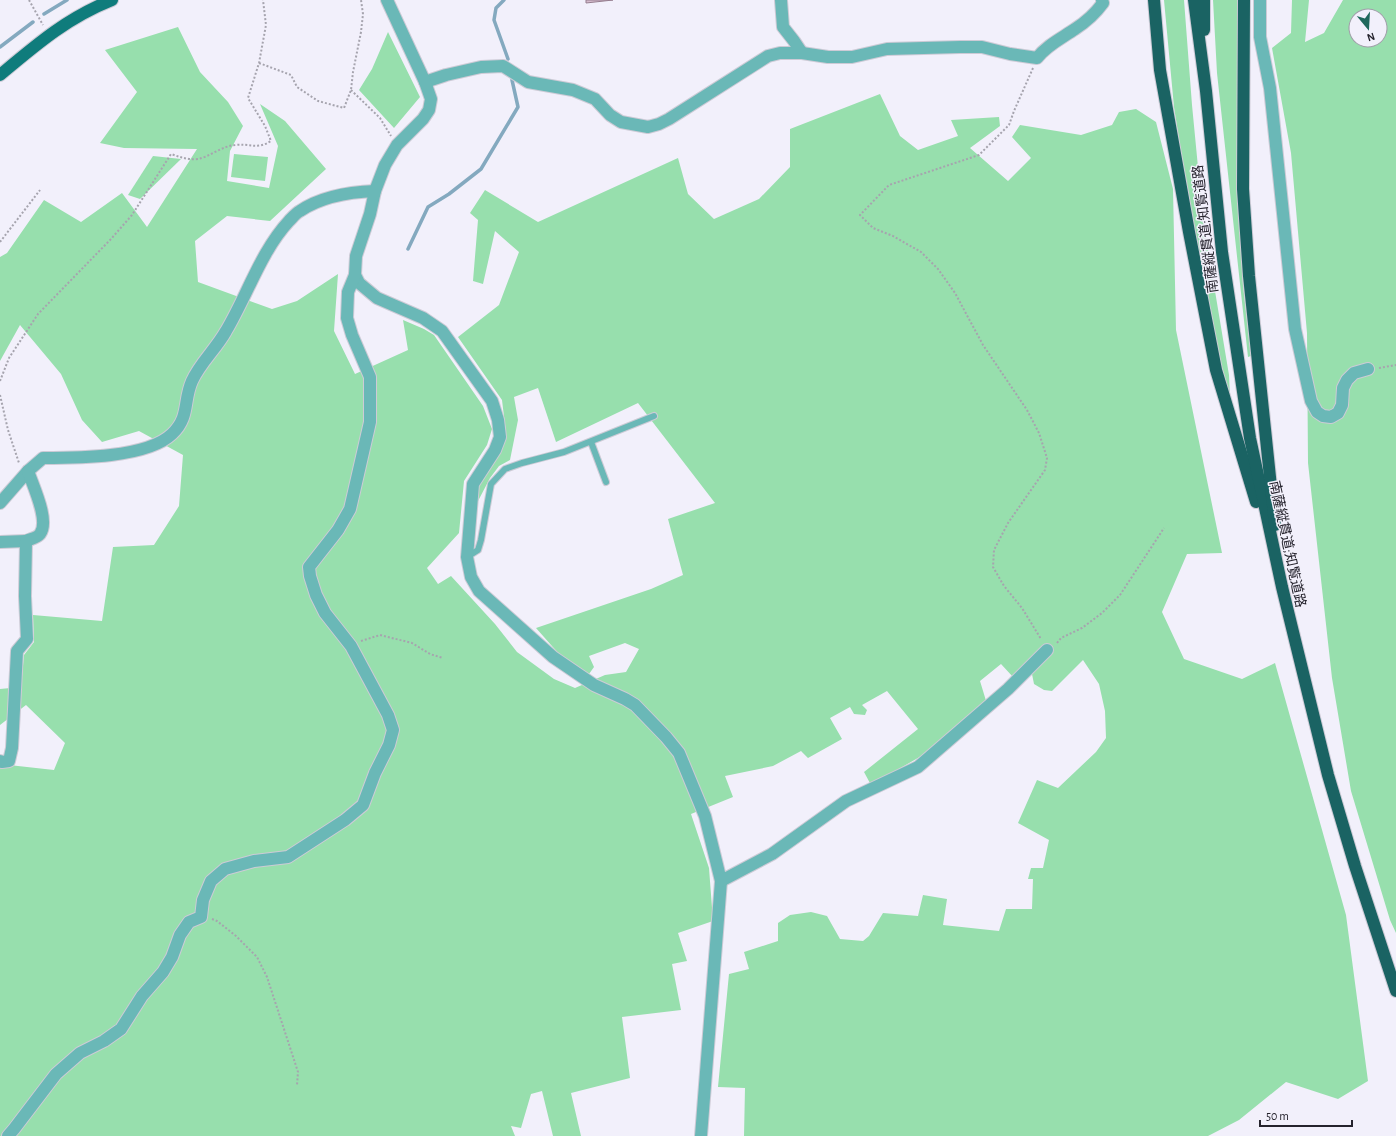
<svg xmlns="http://www.w3.org/2000/svg" width="1396" height="1136" font-family="'Alegreya Sans','Noto Sans JP',sans-serif">
	<rect width="100%" height="100%" fill="#f2f0fb"/>
	<g fill="#97dfad" fill-rule="evenodd">
		<polygon points="1164,0 1184,0 1192,105 1203,219 1229,375 1230,398 1220,367 1194,236 1174,107"/>
		<polygon points="1213,0 1239,0 1237,179 1243,285 1251,356 1248,357 1217,73"/>
		<path d="M1292,0H1309L1305,42L1324,33L1343,0H1396V933L1390,920L1351,791L1332,678L1308,463L1307,333L1291,153L1272,48L1291,33ZM1356,16H1380V40H1356Z"/>
		<polygon points="178,27 200,72 228,102 243,126 230,151 227,181 269,188 278,146 260,104 285,121 326,169 270,221 227,216 195,241 198,282 272,309 297,301 338,274 334,331 355,374 408,350 403,320 424,329 434,335 483,406 492,429 487,445 464,481 459,533 427,568 438,584 451,576 495,624 517,652 554,679 575,688 605,675 626,672 639,649 625,643 589,656 594,667 589,674 559,654 536,628 651,589 683,575 668,519 715,503 638,403 556,442 538,388 514,397 518,420 510,460 499,466 490,478 477,503 479,485 500,453 506,433 502,400 458,337 499,305 519,252 495,231 483,284 473,281 478,220 470,213 485,190 538,222 678,158 688,194 714,219 759,199 790,167 790,129 880,94 900,136 918,150 958,136 951,120 999,117 1000,126 970,148 1008,181 1031,158 1012,137 1020,125 1081,135 1112,125 1119,112 1136,109 1156,122 1173,189 1176,330 1222,553 1187,554 1162,612 1184,659 1242,679 1275,663 1346,915 1368,1081 1338,1099 1286,1082 1239,1120 1208,1136 744,1136 745,1088 718,1087 729,974 749,969 744,952 778,941 778,923 790,915 811,912 827,916 840,939 863,941 869,936 883,913 918,916 923,895 947,899 943,925 999,931 1006,909 1032,909 1033,879 1028,879 1031,868 1043,868 1049,840 1018,823 1037,780 1058,788 1096,752 1106,738 1105,711 1099,684 1083,660 1052,691 1044,690 1034,684 1032,674 1052,651 1013,677 1001,664 980,681 987,704 930,751 871,785 864,772 918,729 887,691 862,705 867,710 865,715 854,714 850,707 830,718 842,739 808,758 801,751 773,766 725,776 733,797 691,814 709,868 713,921 678,933 687,961 672,964 681,1010 622,1017 630,1078 571,1093 581,1136 553,1136 542,1091 531,1094 521,1128 511,1126 515,1136 0,1136 0,764 54,770 65,743 26,705 0,725 0,689 21,687 24,655 34,642 33,615 102,621 113,547 154,545 179,506 183,455 139,431 102,442 82,420 61,374 20,325 0,361 0,257 7,253 44,200 81,222 122,193 147,227 197,149 124,148 100,143 137,92 105,50"/>
		<polygon points="388,32 420,97 394,128 359,90 372,69"/>
		<polygon points="234,154 268,157 265,181 231,177"/>
		<polygon points="153,156 181,159 140,199 128,195"/>
	</g>
	<g fill="none" stroke-linecap="round" stroke-linejoin="round">
		<g stroke="#84a9bf" stroke-width="3.5">
			<polyline points="504,0 496,8 494,20 508,59"/>
			<polyline points="44,14 67,0"/>
			<polyline points="0,47 33,22"/>
			<polyline points="408,249 428,207 449,194 481,169 518,107 512,80"/>
		</g>
	</g>
	<polygon fill="#d4bacc" stroke="#967e8f" points="586,0 613,0 586,3"/>
	<g fill="none" stroke-linecap="round" stroke-linejoin="round">
		<defs>
			<g id="lane">
				<polyline points="591,442 606,482"/>
				<polyline points="467,557 478,550 481,540 491,484 505,469 522,463 564,452 654,416"/>
			</g>
			<g id="street">
				<polyline points="781,0 783,27 794,41 802,53"/>
				<polyline points="1260,0 1260,37 1270,88 1295,329 1311,401 1317,412 1323,416 1331,417 1338,413 1342,405 1343,388 1347,380 1354,373 1368,369"/>
				<path d="M425,82L446,75L481,67L503,66L528,82L573,90L595,99L610,115L621,122L648,127L659,124L669,119L768,56L780,53H802L828,57H852L887,49L960,47H982L1010,54L1037,58C1047,45 1062,38 1075,29C1086,22 1095,14 1103,3L1102,0"/>
				<polyline points="355,275 359,283 377,298 423,318 442,331 492,401 498,420 500,437 495,450 473,484 467,557 471,577 479,591 553,657 594,685 625,699 635,705 666,737 679,753 705,816 721,881 701,1136"/>
				<path d="M0,503L28,471L43,458C77,458 147,458 172,434C190,417 183,401 192,381C200,363 216,349 226,331C247,296 261,251 289,221C292,218 296,213 300,211C322,196 349,192 375,191"/>
				<polyline points="0,542 26,541"/>
				<path d="M0,761L2,762L9,761L12,748L17,651L27,639L25,596L26,541C30,539 37,538 40,534C50,521 33,486 28,471"/>
				<polyline points="721,881 772,854 846,801 918,767 1008,689 1047,650"/>
				<polyline points="8,1136 14,1129 56,1074 80,1053 104,1041 121,1029 142,996 163,972 172,957 180,935 189,922 201,917 203,900 211,881 225,869 254,861 288,857 345,820 363,805 375,773 389,745 393,730 388,715 351,646 325,613 316,595 310,576 309,567 338,530 350,509 370,422 370,377 352,335 347,318 348,292 355,275 356,256 370,214 375,191 385,165 397,145 423,119 429,110 431,99 425,82 387,0"/>
			</g>
			<path id="primary" d="M0,75C37,44 67,18 112,0"/>
			<g id="highway">
				<polyline points="1154,0 1160,70 1189,232 1216,370 1256,502"/>
				<polyline points="1194,0 1206,91 1222,252 1250,438 1282,587 1328,775 1355,866 1396,991"/>
				<polyline points="1204,0 1204,30"/>
				<polyline points="1244,0 1243,189 1249,276 1275,525"/>
			</g>
		</defs>
		<use href="#lane" stroke="#cdcbd6" stroke-width="8"/>
		<use href="#street" stroke="#cdcbd6" stroke-width="14"/>
		<use href="#primary" stroke="#cdcbd6" stroke-width="14"/>
		<use href="#highway" stroke="#cdcbd6" stroke-width="14"/>
		<g stroke="#a6a4ae" stroke-width="2" stroke-dasharray="2 2" stroke-linecap="butt">
			<polyline points="29,0 43,25"/>
			<polyline points="259,63 291,75 297,87 318,101 344,108 351,90 353,72 361,32 363,14 361,0"/>
			<polyline points="1033,68 1014,111 1009,125 979,155 889,185 860,215 873,228 893,236 921,252 938,269 955,293 983,345 1027,410 1039,433 1047,458 1045,470 1008,523 994,550 993,567 1004,586 1022,608 1041,639"/>
			<polyline points="351,90 380,118 391,136"/>
			<polyline points="0,242 40,190"/>
			<polyline points="1379,368 1396,365"/>
			<path d="M0,381L9,358L38,314L111,239L132,215L171,154C180,157 187,160 198,159C209,157 222,146 235,145C249,143 257,150 271,141L265,126L248,98L259,63L266,25L263,0"/>
			<polyline points="0,395 8,430 19,463"/>
			<polyline points="361,641 380,635 412,643 430,654 443,658"/>
			<polyline points="1057,643 1061,638 1082,628 1102,613 1120,595 1164,528"/>
			<polyline points="212,919 217,921 236,936 257,957 267,977 298,1072 297,1085"/>
		</g>
		<use href="#lane" stroke="#6ab8b7" stroke-width="6"/>
		<use href="#street" stroke="#6ab8b7" stroke-width="12"/>
		<use href="#primary" stroke="#0f7c7c" stroke-width="12"/>
		<use href="#highway" stroke="#1a6363" stroke-width="12"/>
	</g>
	<g text-anchor="middle" stroke-width="3" stroke-linejoin="round" paint-order="stroke">
		<g font-size="14" fill="#25232d" stroke="#f2f0fb">
			<text transform="translate(1205 229) rotate(-97)" y="5">南薩縦貫道;知覧道路</text>
			<text transform="translate(1288 544) rotate(78)" y="5">南薩縦貫道;知覧道路</text>
		</g>
	</g>
	<g transform="translate(1368 28) rotate(162)"><circle r="19" fill="#f2f0fb" stroke="#a09ea9"/>
	<path d="M0-3L7 15L0 10L-7 15Z" fill="#20685c"/>
	<text y="-6" font-size="11" font-weight="bold" text-anchor="middle" fill="#25232d">N</text>
	</g>
	<path d="M1260 1120v6h92v-6" fill="none" stroke="#25232d" stroke-width="2"/>
	<text x="1266" y="1120" font-size="12" fill="#25232d" stroke="#f2f0fb" stroke-width="3" paint-order="stroke">50 m</text>
</svg>
